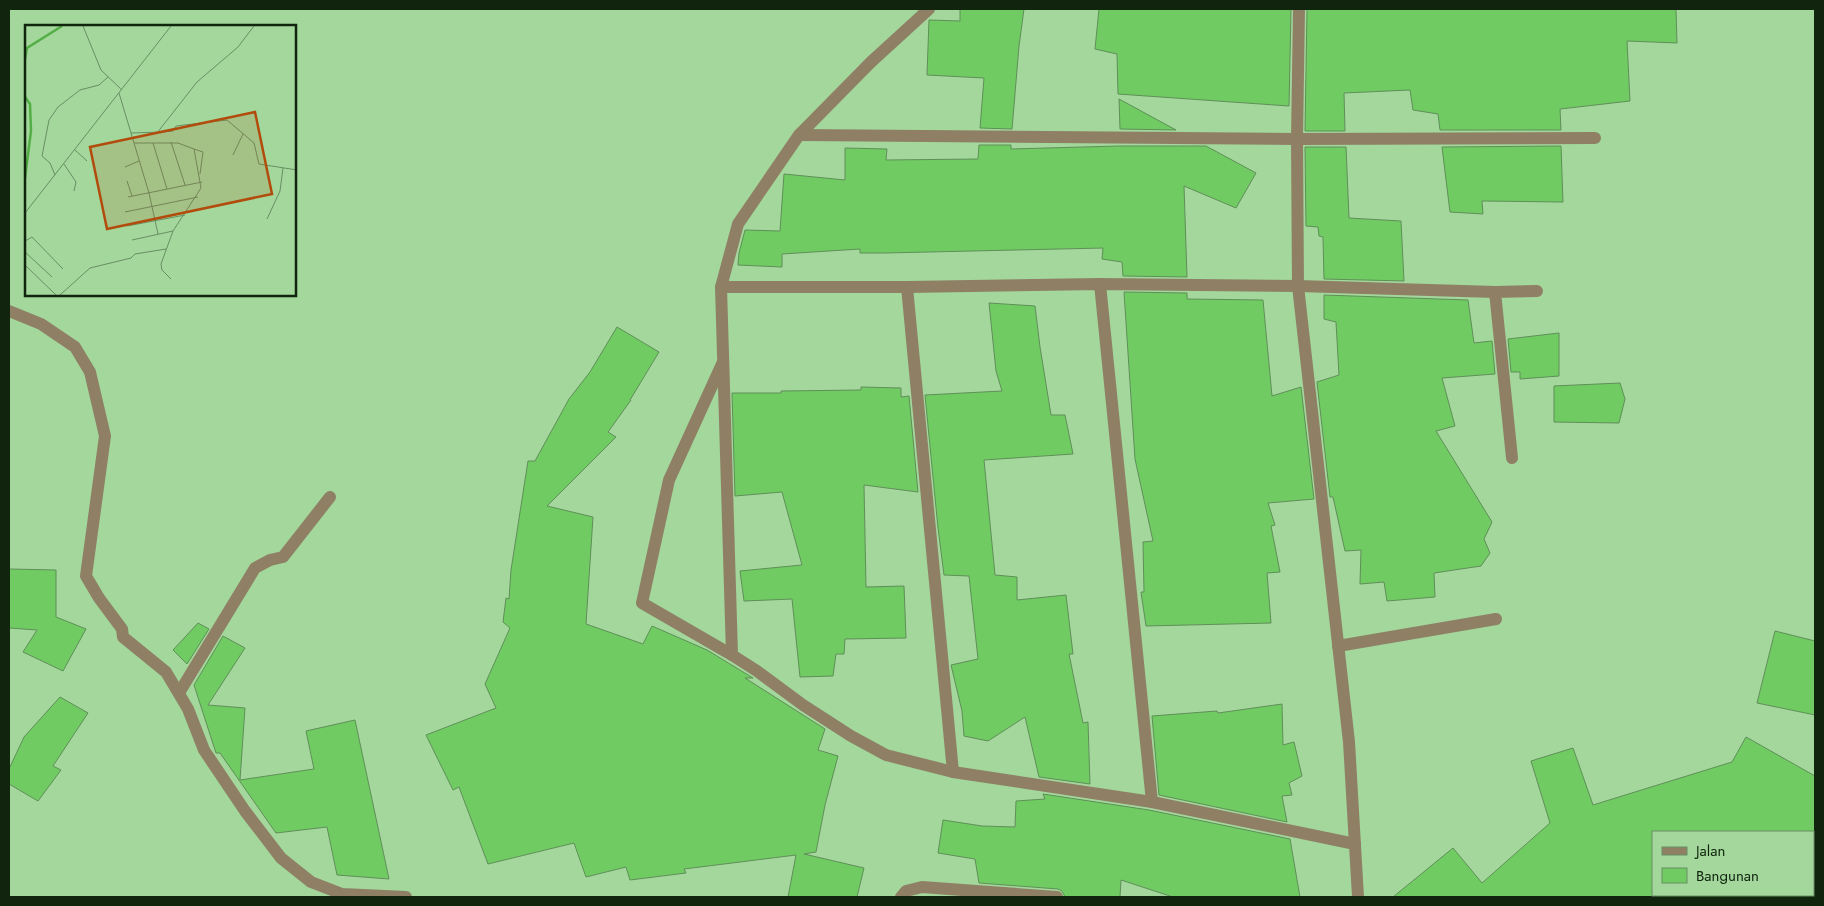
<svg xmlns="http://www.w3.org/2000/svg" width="1824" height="906" font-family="Jost,sans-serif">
	<rect width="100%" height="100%" fill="#a3d79c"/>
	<g fill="#70cb63" stroke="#5f8f58">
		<polygon points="960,9 1024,9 1019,46 1012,129 980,128 984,78 927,75 929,20 960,21"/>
		<polygon points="1099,9 1291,9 1289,106 1118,94 1117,54 1095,49"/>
		<polygon points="1307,9 1676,9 1677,43 1627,41 1630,101 1560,109 1561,130 1440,130 1438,114 1413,110 1410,90 1344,93 1345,131 1305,131"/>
		<polygon points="1119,99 1176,130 1120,129"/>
		<polygon points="979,145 1011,145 1011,149 1119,146 1206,146 1256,173 1236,208 1184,186 1187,277 1123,276 1122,262 1102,259 1103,248 885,253 860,253 860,249 782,254 782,267 738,265 739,253 745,230 780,231 784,174 845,180 845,148 887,149 886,160 978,159"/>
		<polygon points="1561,146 1563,202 1482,201 1483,214 1450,212 1442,147"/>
		<polygon points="1305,147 1346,147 1349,218 1401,221 1404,281 1324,279 1323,237 1319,236 1318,227 1306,226"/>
		<polygon points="1124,292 1187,293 1187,299 1263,300 1272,396 1301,387 1314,499 1268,503 1275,525 1271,526 1280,572 1267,573 1271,623 1146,626 1141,592 1144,592 1143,542 1153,541 1135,459"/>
		<polygon points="1324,295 1468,300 1474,343 1492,341 1495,374 1442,378 1455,426 1436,431 1492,522 1484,539 1490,553 1481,566 1434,573 1435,597 1387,601 1384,582 1360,584 1361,550 1345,551 1333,497 1330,497 1317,382 1339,375 1336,322 1324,319"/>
		<polygon points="989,303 1035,306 1040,347 1051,415 1065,415 1073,454 984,460 995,575 1017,577 1017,600 1066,595 1073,654 1069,654 1083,723 1088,722 1090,784 1039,777 1025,717 988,741 964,736 962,711 951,665 978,659 969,576 944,575 938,528 925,395 1002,391 996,371"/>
		<polygon points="617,327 659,352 630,400 631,400 608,432 616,437 547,506 593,517 586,624 643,644 652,626 707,650 753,678 745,678 825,729 818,750 838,756 825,805 816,852 804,854 864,868 857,897 788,897 796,855 684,869 686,873 630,880 626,867 586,877 574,843 488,864 459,787 453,790 426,735 496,708 485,684 510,628 503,622 506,598 509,599 511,570 528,461 535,461 569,399 590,372"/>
		<polygon points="1559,333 1559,376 1520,379 1520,372 1511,372 1508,339"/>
		<polygon points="1620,383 1625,399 1619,423 1554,422 1554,386"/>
		<polygon points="861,387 901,388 901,397 909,396 918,492 864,485 866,587 904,586 906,638 845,639 844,654 836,654 833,676 800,677 792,599 744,601 740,571 802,565 782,492 735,496 732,393 781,393 781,391 861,390"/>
		<polygon points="9,569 56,570 56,617 86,629 63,671 23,652 37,630 9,628"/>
		<polygon points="198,623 209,629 187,664 173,650"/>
		<polygon points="1775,631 1815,641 1815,715 1757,703"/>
		<polygon points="223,636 245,648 208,705 245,708 240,780 314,769 306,731 355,720 389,879 337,875 327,827 276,833 220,753 216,753 194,685"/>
		<polygon points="60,697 88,713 53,766 61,770 38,801 9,784 9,769 24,737"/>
		<polygon points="1282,704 1283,745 1294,742 1302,776 1289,783 1292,795 1282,796 1287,822 1159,795 1152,716 1217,711 1218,713"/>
		<polygon points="1746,737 1815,776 1815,832 1653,832 1653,897 1393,897 1453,848 1482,883 1550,823 1531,761 1573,748 1593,805 1732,762"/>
		<polygon points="1043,794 1149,810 1290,839 1300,897 1173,897 1121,880 1120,897 1065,897 1062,891 1058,889 979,883 975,859 938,853 943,820 982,826 1015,827 1016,801 1045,799"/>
	</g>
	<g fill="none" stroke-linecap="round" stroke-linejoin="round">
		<g stroke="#8f8065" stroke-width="12">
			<polyline points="929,9 871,62 799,135 738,224 721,287 732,655 757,671 803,705 851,736 886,755 953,772 1152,802 1355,844"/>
			<polyline points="1299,9 1297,139 1298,286 1349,742 1358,897"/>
			<polyline points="799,135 1297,139 1595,138"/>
			<polyline points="1100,284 1152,802"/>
			<polyline points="721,287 907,287 1100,284 1298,286 1495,292 1537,291"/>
			<polyline points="907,287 953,772"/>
			<polyline points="1495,292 1512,458"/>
			<polyline points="9,311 41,324 75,347 90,372 105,436 86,576 99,598 122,629 123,637 166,672 188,709 204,750 245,811 281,858 311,882 342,894 406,897"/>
			<polyline points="722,364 669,480 642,603 732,655"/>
			<polyline points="1338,646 1496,619"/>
			<polyline points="179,693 255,568 270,560 283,557 330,497"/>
			<polyline points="901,897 906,891 922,887 1057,897"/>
		</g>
	</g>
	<g transform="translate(25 25)">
		<rect width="271" height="271" fill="#a3d79c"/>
		<path fill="none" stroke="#53ae46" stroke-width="2.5" d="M0,34L2,23L37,1M0,72L5,79L6,106L0,153"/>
		<path fill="none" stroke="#688f63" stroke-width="1" d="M58,1L76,45L97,65M94,68L124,168L133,209M106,108L138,107L148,106L151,101L202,95L229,118L234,139L272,145M132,108L172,57L213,22L229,1M146,117L160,160M109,118H153L169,124L176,163L148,206L136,239L137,245L146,254M128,118L142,164M169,124L178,127L175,149M50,125L62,136M208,130L218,109M39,139L51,157L49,166M100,142L114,136M30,150L25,138L17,131L24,95L33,82L55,65L74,60L83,52M102,156L107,171M103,172L177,157M100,187L173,172M0,188L146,1M242,194L255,166L258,143M102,201L160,190M107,215L148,206M0,216L7,212L38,244M0,227L27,252M0,240L31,270M35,270L65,243L106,233L110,229L141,224"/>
		<path fill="#b24c0c" fill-opacity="0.15" stroke="#b24c0c" stroke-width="2.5" d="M230,87L247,169L82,204L65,122Z"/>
		<rect width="271" height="271" fill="none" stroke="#10240e" stroke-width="2.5"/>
	</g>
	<rect width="1824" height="906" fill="none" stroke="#10240e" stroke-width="20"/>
	<rect x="1652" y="831" width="162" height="65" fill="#a3d79c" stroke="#688f63"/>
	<rect x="1662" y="847" width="25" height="8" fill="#8f8065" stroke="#688f63"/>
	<text x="1696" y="856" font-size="15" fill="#10240e">Jalan</text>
	<rect x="1662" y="868" width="25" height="15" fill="#70cb63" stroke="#688f63"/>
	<text x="1696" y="881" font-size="15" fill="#10240e">Bangunan</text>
</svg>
